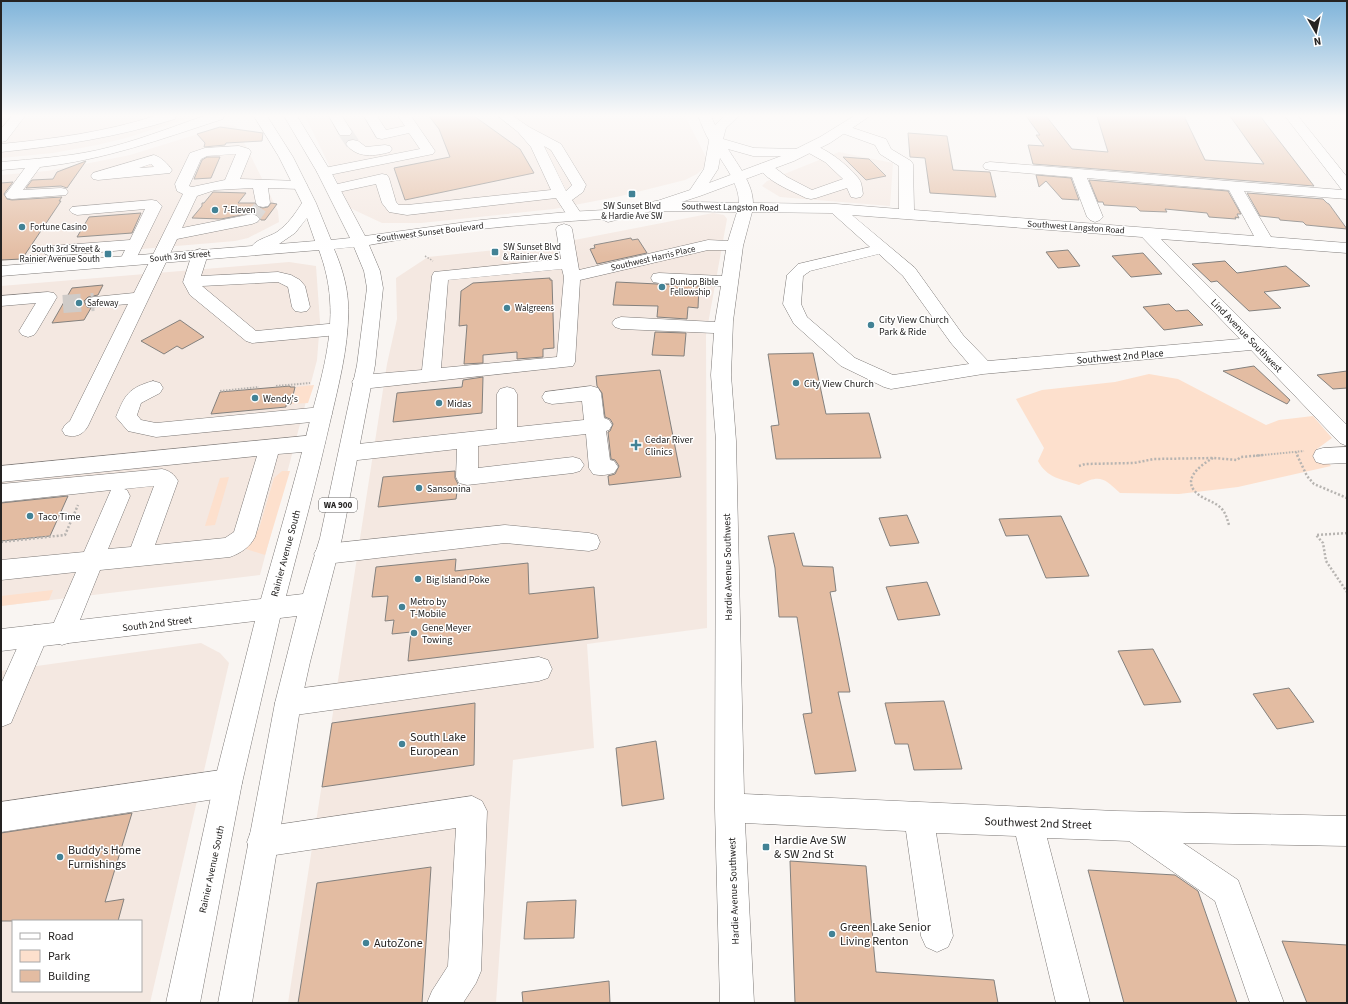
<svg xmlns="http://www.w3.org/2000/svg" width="1348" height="1004" font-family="'Source Sans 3',sans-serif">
	<rect width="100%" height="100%" fill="#f9f5f2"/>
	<g fill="#f4e8e1" fill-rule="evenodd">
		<polygon points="1,116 196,116 126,138 97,145 53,153 1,158"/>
		<polygon points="305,116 685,116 707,159 705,167 697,174 685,180 621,196 554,209 421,223 382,223 350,208"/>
		<polygon points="227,125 236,126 278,211 279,222 248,238 235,241 1,261 1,175 47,171 100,161 130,155"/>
		<polygon points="839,152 893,163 890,206 780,197 762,186 767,181"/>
		<polygon points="713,213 724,215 727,219 706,335 707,628 587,644 594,748 513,760 496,1003 288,1003 387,364 397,319 396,278 428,257 554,244"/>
		<polygon points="289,262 316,266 320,322 317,360 260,575 1,606 1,286"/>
		<path d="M201,643L220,653L229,663L150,1003H1V671ZM13,921H141V991H13Z"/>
	</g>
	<g fill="#fde0cd">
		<path d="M1149,374L1178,379L1266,425L1279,420L1313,416L1332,438L1317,449L1331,466L1238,487L1179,494L1120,493C1104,478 1100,474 1079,485C1061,479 1047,478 1038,461L1044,448L1016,399L1042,390L1115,382Z"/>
		<polygon points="314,385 308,403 292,404 296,387"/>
		<polygon points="282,471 290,471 265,555 243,548 259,529 274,478"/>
		<polygon points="229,477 215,525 205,526 220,478"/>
		<polygon points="53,590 49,600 1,606 1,596"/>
	</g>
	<g fill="#e3bca2" stroke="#84817e">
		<polygon points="429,116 474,116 520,149 534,173 405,200 394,168 450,157 439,129"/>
		<polygon points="1026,116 1046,116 1072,149 1108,152 1097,116 1184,116 1205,160 1264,164 1230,116 1260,116 1314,186 1033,164 1028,145 1044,146 1036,135 1040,135"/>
		<polygon points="220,127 263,133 262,141 226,143 225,145 204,147 205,143 197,134"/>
		<polygon points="908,133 947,136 953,170 990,172 996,197 930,193 925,158 910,157"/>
		<polygon points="207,157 220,157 211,178 194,179 202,160"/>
		<polygon points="843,157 869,159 886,176 866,180"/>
		<polygon points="86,161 67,188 61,186 26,188 32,180 53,179 57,172"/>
		<polygon points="1036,175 1071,178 1079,200 1062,199 1046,181 1039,187"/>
		<polygon points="1089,180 1228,191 1241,214 1237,214 1239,218 1235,217 1236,219 1209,217 1207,213 1165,209 1167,212 1140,211 1136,207 1104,205 1103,202 1098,202"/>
		<polygon points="13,182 4,194 7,199 12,200 62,197 59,201 61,201 22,259 1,260 1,183"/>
		<polygon points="213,192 246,193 238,203 255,203 258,207 263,208 268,207 271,203 277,204 265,220 261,220 258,215 252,213 221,219 192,218 202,206 202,203 204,203"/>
		<polygon points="1247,193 1323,199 1327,203 1329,204 1347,229 1306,225 1303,222 1280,220 1279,218 1260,216"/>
		<polygon points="141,213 132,233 77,237 89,217"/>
		<polygon points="631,238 632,240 638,239 647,253 597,264 590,249 595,248 594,245"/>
		<polygon points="1068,250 1080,266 1058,268 1046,252"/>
		<polygon points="1143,253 1162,274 1131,277 1112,256"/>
		<polygon points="1225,261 1237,273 1286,266 1310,286 1264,292 1281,308 1249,311 1217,281 1211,282 1192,264"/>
		<polygon points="550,278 550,280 552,280 554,348 543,349 543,357 517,359 517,352 483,355 483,363 464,364 467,325 459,326 461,291 473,283"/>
		<polygon points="616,282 699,286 698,308 688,307 687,319 657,317 658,306 613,305"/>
		<polygon points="103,285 98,295 88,297 84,301 87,307 91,308 84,320 52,323 72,288"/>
		<polygon points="1169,304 1176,311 1188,310 1203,325 1164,330 1143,307"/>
		<polygon points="180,320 204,337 182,349 177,346 164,354 141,341"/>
		<polygon points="655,332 686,333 684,356 652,355"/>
		<polygon points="813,353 826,414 869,413 881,458 776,459 771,426 779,425 768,354"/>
		<polygon points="1254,366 1290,400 1287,404 1223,371"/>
		<polygon points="660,370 681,477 609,485 608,476 615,474 619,466 615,460 611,459 608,432 610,431 613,424 610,419 605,417 602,393 597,386 596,376"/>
		<polygon points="1347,371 1347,388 1333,389 1317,375"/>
		<polygon points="483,377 482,413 393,422 397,393 462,387 463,380"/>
		<polygon points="290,386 290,387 295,387 291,404 286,405 286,407 211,414 220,392"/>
		<polygon points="455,471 455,478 458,484 456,499 378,507 383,477"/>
		<polygon points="68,496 50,536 1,541 1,503"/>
		<polygon points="907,515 919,543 890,546 879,518"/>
		<polygon points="1061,516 1089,576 1046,578 1028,535 1006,536 999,519"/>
		<polygon points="794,533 803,566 833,567 836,591 830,592 850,692 838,692 856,771 815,774 803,714 812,713 797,617 779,617 775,568 768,536"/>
		<polygon points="456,559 455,571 528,563 529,594 594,587 598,638 408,661 411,632 392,634 394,620 385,621 388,596 372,597 376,567"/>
		<polygon points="927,582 940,615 898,620 886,587"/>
		<polygon points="1153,649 1181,702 1144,705 1118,651"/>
		<polygon points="1289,688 1314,722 1277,729 1253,694"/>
		<polygon points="944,701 962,769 914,770 908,744 895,744 885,703"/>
		<polygon points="475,703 474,765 322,787 332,723"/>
		<polygon points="656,741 664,799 622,806 616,748"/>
		<polygon points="132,813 105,902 124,899 118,921 1,921 1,833"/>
		<polygon points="790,861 866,866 876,972 994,980 998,1003 795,1003"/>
		<polygon points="431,867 422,1003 298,1003 317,883"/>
		<polygon points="1088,870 1175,875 1198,891 1237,1003 1124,1003"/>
		<polygon points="576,900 574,938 524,939 527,902"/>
		<polygon points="1282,941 1347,945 1347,1003 1307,1003"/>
		<polygon points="609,981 610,1003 523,1003 522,992"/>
	</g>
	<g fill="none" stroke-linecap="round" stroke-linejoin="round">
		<g stroke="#cfcbc8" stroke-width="14" stroke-dasharray="14 8" stroke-linecap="butt">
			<polyline points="345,132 353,144"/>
			<polyline points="252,219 263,203"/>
		</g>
		<polyline stroke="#cfcbc8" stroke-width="18" stroke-dasharray="18 10" stroke-linecap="butt" points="63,304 94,302"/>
		<defs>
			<g id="minor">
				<polygon points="12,116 25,116 6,141 1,142 1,129"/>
				<path d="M155,116H176L175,119C118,137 60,146 1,152V144C53,139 105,132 155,116Z"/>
				<path d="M204,116H224L223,119C161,139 105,160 40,167L23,190L61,188L66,189L68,192L66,195L12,199L7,198L5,195L25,168L1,170V162C34,159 66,157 98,150C134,142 169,128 204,116Z"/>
				<polygon points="329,116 342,116 352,132 350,135 340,135"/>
				<polygon points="364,116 377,116 386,130 405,126 398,116 411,116 435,151 433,154 428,155 324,176 319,175 317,172 319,169 420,149 409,133 382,139 377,138"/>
				<path d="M498,116H513L529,127L561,144L586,185L583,192L572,200L582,215L579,218L574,220L569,218L556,198L407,215L389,212L382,203L376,184L334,193L329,192L327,189L329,186L382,174L387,175L389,178L396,202L399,205H407L551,190L531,147L518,132ZM544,146L551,150L572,185L566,191Z"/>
				<path d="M698,116H711L715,125L724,116H739L726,128L723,139L754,148L803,149L804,145C820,141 850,167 859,179C862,183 862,189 863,194L861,197L856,198L851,197L847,188L816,198L811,199L806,198C790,190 768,182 758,167L760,164L765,163L770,164L787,177L812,190L843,179L825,162L807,152L805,155L800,156H753L728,149C738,165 753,184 753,203L836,204L899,209V166L880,154L875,145L839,132L837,129L839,126L844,125L886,139L891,149L911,161L913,164L914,210L1254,236L1229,190L1087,178L1103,217L1100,220L1095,222L1090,220L1087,217L1072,177L990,170L985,169L983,166L985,163L990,162L1342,190L1285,116H1298L1347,177V199L1244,191L1271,237L1347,243V253L1161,239L1347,425V446L1340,443L1251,350L983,374L891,389L884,387L841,366L794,324L783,304L787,275L798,264L870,247L832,213L752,212L743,246L733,321L731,375L736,441L744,794L1116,811L1347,816V846L1183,843L1238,880L1284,1003H1250L1215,901L1129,841L1047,838L1090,1003H1056L1016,836L936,833L953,936L948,947L937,952L926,947L921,936L906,831L745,823L754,1003H720L715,808L716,441L711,375L714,333L621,329L615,327L612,323L615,319L621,317L715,322L721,286L659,283L653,282L651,278L653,274L659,273L722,276L726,250H708L580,280L575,362L573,366L362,389L355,387L352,382L355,377L362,375L422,370L432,276L434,272L561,259L556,229L558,226L564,224L570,226L572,229L579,270L708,240L728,241L737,212L655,211L650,209L647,206L650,203L655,201L739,203C739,181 720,160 710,142C705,134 702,125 698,116ZM852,215L1142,237L1240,339L988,361L963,335L915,268ZM879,254L903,276L951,343L969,364L893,375L855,358L807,317L801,304L803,276L810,271ZM562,269L564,277L557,357L441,368L448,280Z"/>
				<path d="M353,140L358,141L366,147L385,145L390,146L392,149L390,152C375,156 357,159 346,144L348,141Z"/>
				<path d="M239,146L249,149L251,152L240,179L300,181L305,182L307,185L305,188L300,189L268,188L270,203L268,206L263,207L258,206L256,203L253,188L215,190L197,196L182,228L252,214L257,216L260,219L257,222L252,224L177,239L88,426C83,435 75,438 65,435L62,430L65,425L70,421L128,304L94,307L88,306L85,302L88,298L94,297L134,293L183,194L177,191L175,184L190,153L205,148ZM236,154L225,180L192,187L189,186L201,159L207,156Z"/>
				<path d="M154,155C161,157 168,164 172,170L170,173L98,180L93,179L91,176L93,173ZM151,164L154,167L139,168Z"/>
				<polygon points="152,200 157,201 162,206 134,263 128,265 122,263 120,260 125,250 51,256 45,254 43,251 45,248 51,246 130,240 145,209 77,215 72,213 69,210 72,207"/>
				<polygon points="200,249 206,251 208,254 201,276 278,272 291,275 300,280 305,286 310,307 307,311 301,312 295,311 292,307 288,287 278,282 202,286 256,331 338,323 344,325 347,329 344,333 338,335 252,343 246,341 190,295 183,282 192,254 194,251"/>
				<polygon points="48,292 54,293 57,297 37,331 34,335 28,337 22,335 19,331 36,303 1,306 1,296"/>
				<path d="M153,381L160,383L163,388L160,393L141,403L137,415L141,420L156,423L322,407L329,409L332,414L329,419L322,421L156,437L128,431L116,417C125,395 128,388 153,381Z"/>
				<path d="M591,386L598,388L601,393L604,418L609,420L612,425L609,430L606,431L610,460L614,461L618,467L614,473C606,475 601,476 593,474L589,468L586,434L478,446V468L573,457L580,459L584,465L580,471L573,473L467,485L459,483L456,477L457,449L349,461L342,459L339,453L342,447L349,445L497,429V394L500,389L507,387L514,389L517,394V427L584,420L582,401L552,404L545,402L542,397L545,392Z"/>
				<path d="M315,435L322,438L325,443L322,448L315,451L278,454L255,537C250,547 241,553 230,557L100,570L71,642L62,645L53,642L49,634L76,572L1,580V560L84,552L111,490L1,502V484L162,469C170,471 174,474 178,481L155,545L225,538L234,532L257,456L1,482V466ZM154,486L131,547L108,549L130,496L127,490L124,489Z"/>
				<polygon points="1347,447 1347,463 1323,464 1316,462 1313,456 1316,450 1323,448"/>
				<polygon points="505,525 589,533 597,535 600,542 597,549 589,551 505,543 326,564 318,561 314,554 318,547 326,544"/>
				<polygon points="35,625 44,628 48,636 11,723 1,727 1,684 26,628"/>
				<polygon points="539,657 548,660 552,669 548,678 539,681 288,716 279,712 275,703 279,694 288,690"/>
				<polygon points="228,769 238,773 242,783 238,793 228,797 1,832 1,802"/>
				<polygon points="472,796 482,801 487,811 481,971 476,983 463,1003 427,1003 432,991 448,966 456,828 262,857 251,853 247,842 251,831 262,827"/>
			</g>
			<path id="major" d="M254,116H267L293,157L316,203L331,240L350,238L317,172L284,116H297L331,172L365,236L481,220L568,212L623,209L651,203L690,190L704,169L709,141L711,138H721L723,141L718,169L709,183L784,155L820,137L854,116H870L830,143L794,161L700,196L660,209L608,222L601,219C524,224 445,231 369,245L380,271L383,288L375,365L342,538L310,662L301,703L252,1003H218L275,703L297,616L280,618L242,783L200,1003H166L214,783L255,621L1,651V629L261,599C278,539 296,478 311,417C321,380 333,339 330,300C329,283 325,266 319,250L1,276V266L252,246C257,239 269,237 277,232C288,224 295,214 302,203L279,157ZM307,218L315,241L279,244L295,233ZM354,247L364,271L367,288L357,365L320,538L303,594L286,596C301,538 317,480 330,422C339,383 350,342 348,302C347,284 341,265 334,249Z"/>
		</defs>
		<use href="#minor" stroke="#7d7977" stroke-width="1"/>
		<use href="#major" stroke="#7d7977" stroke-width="1"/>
		<polyline stroke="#b7b4b1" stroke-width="1.5" stroke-dasharray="1.5 1.5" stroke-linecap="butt" points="425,256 433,261"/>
		<g stroke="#b7b4b1" stroke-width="2" stroke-dasharray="1.5 1.5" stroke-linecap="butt">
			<polyline points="276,386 310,383"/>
			<polyline points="220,391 259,387"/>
			<polyline points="1296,452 1298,456"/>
			<polyline points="1253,456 1304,451"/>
		</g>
		<g stroke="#b7b4b1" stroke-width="2.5" stroke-dasharray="2 2" stroke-linecap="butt">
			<polyline points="1297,455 1307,476 1314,484 1347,498"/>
			<path d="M1213,458C1199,466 1180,481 1199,495C1206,500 1215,502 1221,508C1226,513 1227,519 1229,525"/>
			<polyline points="1079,466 1085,464 1134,463 1154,459 1214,458 1237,460 1241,457 1264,455"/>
			<polyline points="1347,533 1316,535 1323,543 1326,561 1347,592"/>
			<polyline points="1,542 65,535 78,505"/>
		</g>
		<use href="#minor" fill="#fff" fill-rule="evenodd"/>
		<use href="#major" fill="#fff" fill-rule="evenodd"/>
	</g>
	<linearGradient id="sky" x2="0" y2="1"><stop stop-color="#7fb4da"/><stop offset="0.45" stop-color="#fcfaf9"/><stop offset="1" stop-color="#fcfaf9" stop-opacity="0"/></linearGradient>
	<rect width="1348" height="257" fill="url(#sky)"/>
	<g fill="#428295" stroke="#fff" stroke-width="1.5">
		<rect x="628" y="190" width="8" height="8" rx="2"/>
		<circle cx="215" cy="210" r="4"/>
		<circle cx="22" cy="227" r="4"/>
		<rect x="491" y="248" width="8" height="8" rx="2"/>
		<rect x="104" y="250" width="8" height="8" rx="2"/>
		<circle cx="662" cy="287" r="4"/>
		<circle cx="79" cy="303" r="4"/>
		<circle cx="507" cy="308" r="4"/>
		<circle cx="871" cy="325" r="4"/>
		<circle cx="796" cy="383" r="4"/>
		<circle cx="255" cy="398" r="4"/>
		<circle cx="439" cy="403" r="4"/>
		<path d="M634 439h4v4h4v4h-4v4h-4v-4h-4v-4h4z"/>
		<circle cx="419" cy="488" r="4"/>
		<circle cx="30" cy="516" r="4"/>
		<circle cx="418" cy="579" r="4"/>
		<circle cx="402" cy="607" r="4"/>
		<circle cx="414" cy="633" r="4"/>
		<circle cx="402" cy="744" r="4"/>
		<rect x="762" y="843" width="8" height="8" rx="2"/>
		<circle cx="60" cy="857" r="4"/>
		<circle cx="832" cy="934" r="4"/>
		<circle cx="366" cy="943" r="4"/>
	</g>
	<g text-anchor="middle" stroke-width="3" stroke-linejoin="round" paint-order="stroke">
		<g font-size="9" fill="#252322" stroke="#fff" text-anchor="start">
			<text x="632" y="209" text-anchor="middle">SW Sunset Blvd<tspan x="632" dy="10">&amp; Hardie Ave SW</tspan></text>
			<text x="223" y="213">7-Eleven</text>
			<text x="30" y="230">Fortune Casino</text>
			<text x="503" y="250">SW Sunset Blvd<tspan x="503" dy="10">&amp; Rainier Ave S</tspan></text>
			<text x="100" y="252" text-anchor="end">South 3rd Street &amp;<tspan x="100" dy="10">Rainier Avenue South</tspan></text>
			<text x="670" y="285">Dunlop Bible<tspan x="670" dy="10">Fellowship</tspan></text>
			<text x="87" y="306">Safeway</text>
			<text x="515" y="311">Walgreens</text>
		</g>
		<g font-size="9" fill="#252322" stroke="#fff">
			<text transform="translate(730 207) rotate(1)" y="3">Southwest Langston Road</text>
			<text transform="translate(1076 227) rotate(4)" y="3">Southwest Langston Road</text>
			<text transform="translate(430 232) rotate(-7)" y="3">Southwest Sunset Boulevard</text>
			<text transform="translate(180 256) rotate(-5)" y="3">South 3rd Street</text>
			<text transform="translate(653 258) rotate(-13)" y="3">Southwest Harris Place</text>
		</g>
		<rect fill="#fff" stroke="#666564" stroke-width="1" x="319" y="498" width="38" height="14" rx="3"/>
		<g font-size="9" font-weight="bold" fill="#252322">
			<text x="338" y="508">WA 900</text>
		</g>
		<g font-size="10" fill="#252322" stroke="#fff" text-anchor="start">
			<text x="879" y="323">City View Church<tspan x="879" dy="12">Park &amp; Ride</tspan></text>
			<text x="804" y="387">City View Church</text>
			<text x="263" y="402">Wendy's</text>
			<text x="447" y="407">Midas</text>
			<text x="645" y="443">Cedar River<tspan x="645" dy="12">Clinics</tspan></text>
			<text x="427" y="492">Sansonina</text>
			<text x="38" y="520">Taco Time</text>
			<text x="426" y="583">Big Island Poke</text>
			<text x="410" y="605">Metro by<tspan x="410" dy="12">T-Mobile</tspan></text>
			<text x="422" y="631">Gene Meyer<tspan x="422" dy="12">Towing</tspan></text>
		</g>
		<g font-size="10" fill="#252322" stroke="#fff">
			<text transform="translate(1247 335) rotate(46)" y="4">Lind Avenue Southwest</text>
			<text transform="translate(1120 356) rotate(-5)" y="4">Southwest 2nd Place</text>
			<text transform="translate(285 553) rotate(-75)" y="4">Rainier Avenue South</text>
			<text transform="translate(727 567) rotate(-91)" y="4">Hardie Avenue Southwest</text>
			<text transform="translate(157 623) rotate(-7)" y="4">South 2nd Street</text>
			<text transform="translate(211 869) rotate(-78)" y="4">Rainier Avenue South</text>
			<text transform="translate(733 891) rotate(-92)" y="4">Hardie Avenue Southwest</text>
		</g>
		<g font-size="12" fill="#252322" stroke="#fff" text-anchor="start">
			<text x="410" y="741">South Lake<tspan x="410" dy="14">European</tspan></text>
			<text x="774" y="844">Hardie Ave SW<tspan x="774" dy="14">&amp; SW 2nd St</tspan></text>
			<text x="68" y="854">Buddy's Home<tspan x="68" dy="14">Furnishings</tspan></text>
			<text x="840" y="931">Green Lake Senior<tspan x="840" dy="14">Living Renton</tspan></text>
			<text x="374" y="947">AutoZone</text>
		</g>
		<g font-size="12" fill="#252322" stroke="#fff">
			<text transform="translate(1038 823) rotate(2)" y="4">Southwest 2nd Street</text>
		</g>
	</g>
	<rect width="1348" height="1004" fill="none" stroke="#252322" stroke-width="4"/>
	<rect x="12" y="920" width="130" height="72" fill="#ffffff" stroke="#a8a7a7"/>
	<rect x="20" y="933" width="20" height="6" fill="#ffffff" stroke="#a8a7a7"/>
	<text x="48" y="940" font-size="12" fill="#252322">Road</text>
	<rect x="20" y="950" width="20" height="12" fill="#fde0cd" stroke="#a8a7a7"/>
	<text x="48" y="960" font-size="12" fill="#252322">Park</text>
	<rect x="20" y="970" width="20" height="12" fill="#e3bca2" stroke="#a8a7a7"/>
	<text x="48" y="980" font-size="12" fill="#252322">Building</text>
	<g transform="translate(1316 32) rotate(171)" stroke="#ffffff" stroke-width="3" paint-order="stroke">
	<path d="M0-3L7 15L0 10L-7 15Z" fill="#252322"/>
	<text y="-6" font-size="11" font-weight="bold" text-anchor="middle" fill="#252322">N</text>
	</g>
</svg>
